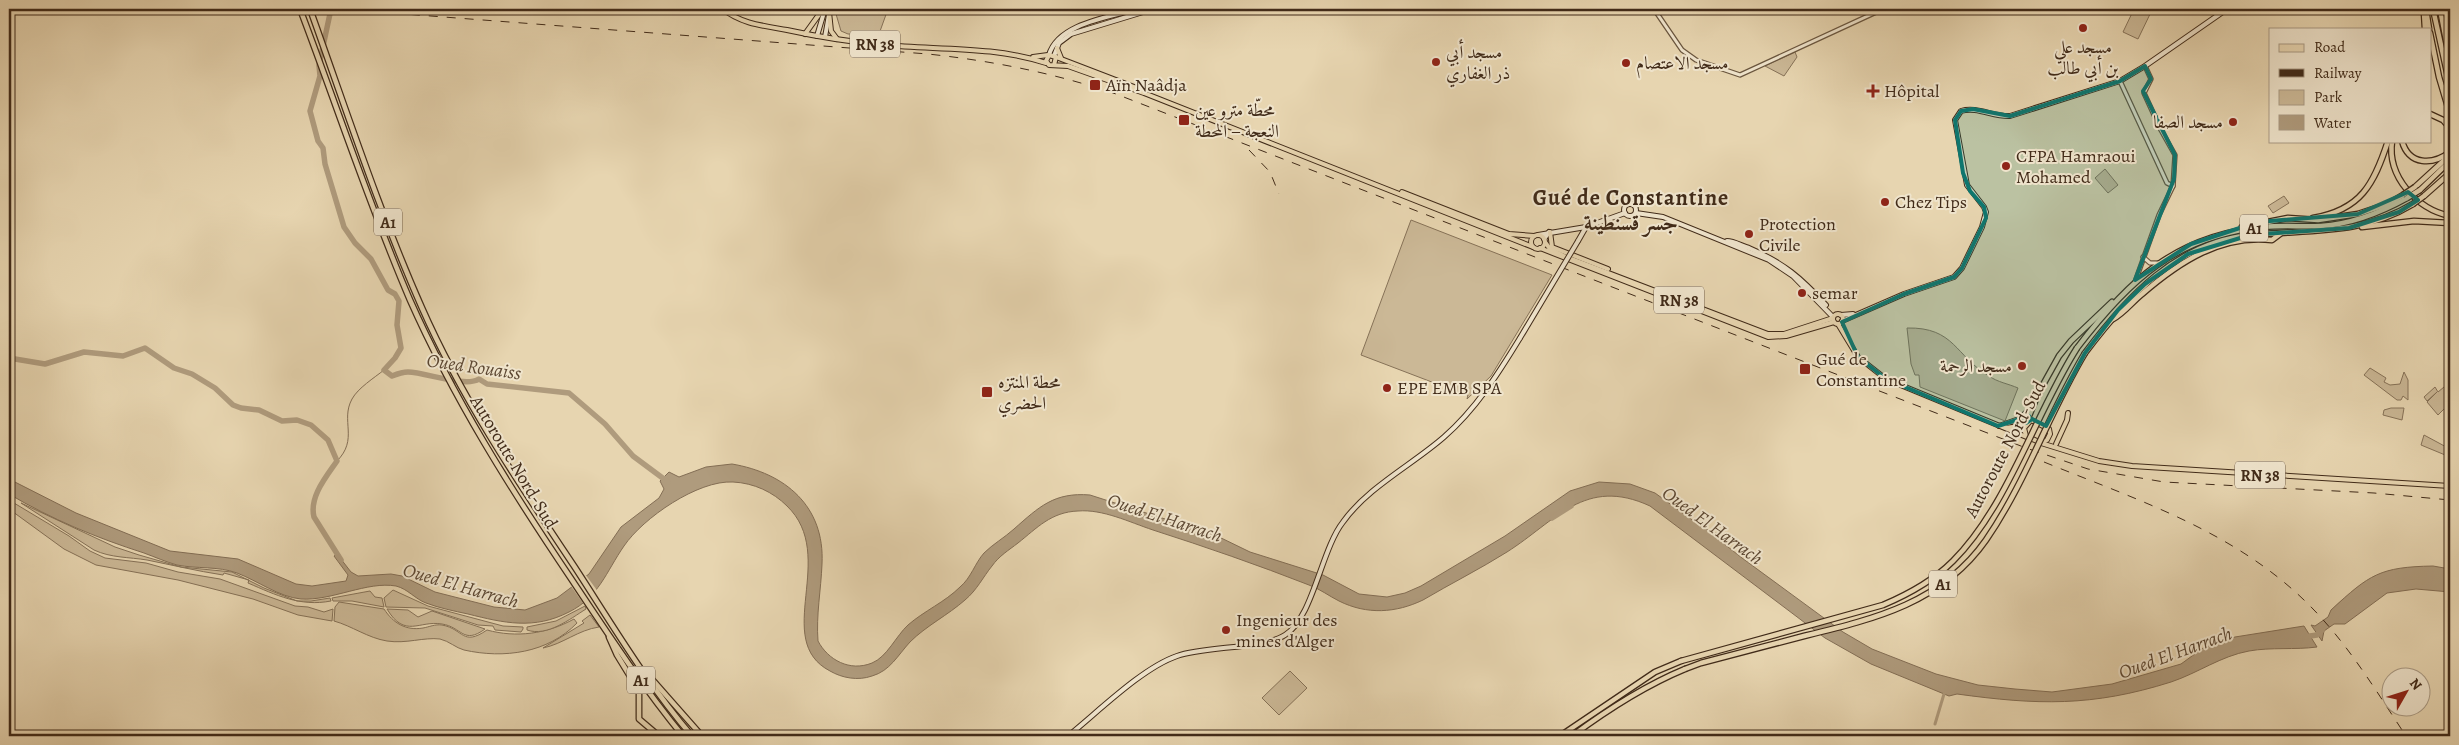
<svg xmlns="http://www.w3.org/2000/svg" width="2459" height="745" font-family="Alegreya,Amiri,serif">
	<rect width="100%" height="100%" fill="#e7d5b0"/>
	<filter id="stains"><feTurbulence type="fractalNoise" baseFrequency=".004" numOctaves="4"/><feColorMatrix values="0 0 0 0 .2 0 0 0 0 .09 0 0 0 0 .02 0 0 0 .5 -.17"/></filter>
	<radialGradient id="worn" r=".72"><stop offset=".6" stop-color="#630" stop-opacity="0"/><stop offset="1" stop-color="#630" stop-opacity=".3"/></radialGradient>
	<g fill="#cbb896" stroke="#867258">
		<polygon points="837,9 888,9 879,34 848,34 841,31 836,14"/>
		<polygon points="2134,9 2152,10 2138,39 2123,32"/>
		<polygon points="1795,52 1797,57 1784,76 1765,66"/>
		<polygon points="2105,169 2118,185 2108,193 2095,178"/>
		<polygon points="2284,196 2289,203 2273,213 2268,206"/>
		<polygon points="1411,220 1552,275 1491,376 1467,399 1468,395 1451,390 1448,383 1437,384 1361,355"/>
		<path d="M1907,328C1955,327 1955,356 1989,376C1997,382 2009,384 2018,388L2005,421L1920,387L1919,375H1915L1911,364Z"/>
		<polygon points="2370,368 2386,378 2384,382 2390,385 2400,384 2404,372 2408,380 2408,400 2403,396 2401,400 2397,400 2364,375"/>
		<polygon points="2435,387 2438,392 2444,387 2450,394 2450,403 2438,415 2427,402 2437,392 2427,401 2424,397"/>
		<polygon points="2391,408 2404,408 2402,420 2383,415 2384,410"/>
		<polygon points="2424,435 2450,449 2450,457 2421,445"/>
		<polygon points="9,500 69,536 90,551 105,558 146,563 178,572 220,579 295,606 308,607 324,612 333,609 332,621 298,615 253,599 178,580 96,565 64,549 9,509"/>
		<path d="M21,503L115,547L139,555L181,567L232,572L264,588L297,601H311L330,598L331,601C300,607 276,595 248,583L249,580L224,573L223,575C197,571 172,565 147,560C129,557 111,558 94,550Z"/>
		<polygon points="393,590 428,606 503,626 523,627 523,629 521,632 495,630 493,626 478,625 425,608 386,607 384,598"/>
		<polygon points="370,591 375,597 382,598 384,607 352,601 333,601 332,598"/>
		<path d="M339,602L384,609C393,623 406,631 423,628C429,627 435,624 442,625C464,629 462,647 487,630C516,638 547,634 574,619L577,623C548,653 504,659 464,650C456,648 449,641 440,639C424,637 406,644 387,641C368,638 352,626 334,621L335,607Z"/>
		<path d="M585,606L586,609C570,619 547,637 527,630V627L556,621Z"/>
		<path d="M387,609L408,610L418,617L432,611L485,629C463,645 462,627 442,624C419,620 405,639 387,609Z"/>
		<path d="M590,615L599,627C578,630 563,644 543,648L584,623L582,621Z"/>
		<polygon points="1290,671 1307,688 1279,715 1262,698"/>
	</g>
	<g fill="#af9b7d" stroke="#836e55">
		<path d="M732,464C785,473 825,506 822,564C821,590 816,615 818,641C828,660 850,672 872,663C887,657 896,636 908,625C924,611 945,602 960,587C971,578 975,563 984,553C993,544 1004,538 1014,529C1039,507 1054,492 1090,495L1215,535L1250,552L1323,575L1359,594L1387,597L1405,593L1421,586L1505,536L1570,491L1599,482L1630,484L1655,493L1702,527L1718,534L1723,543L1742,558L1843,632L1872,649L1936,674L1978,685L2015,689L2052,692L2112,684L2181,664L2203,648L2235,637L2304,626L2317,647C2295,650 2271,647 2249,651C2221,656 2198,673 2171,682C2092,707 2037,705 1957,694L1949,696L1871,664L1825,638L1650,506C1585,476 1556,521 1507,552C1480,569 1450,584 1423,600C1396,613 1367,615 1339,601C1329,596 1320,589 1309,585C1258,565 1206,547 1153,530C1129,522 1103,509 1078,511C1051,512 1037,528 1018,543C1009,550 999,556 992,566C983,577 977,590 965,600C948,615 926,626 910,642C898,655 890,671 872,676C858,681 842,678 830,671C771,640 839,556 787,506C773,492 754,483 733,482C698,480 643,518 624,546C606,572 599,597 569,612C534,630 504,623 468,614C454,611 439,608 426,603C415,599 408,589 396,586C367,581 332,601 301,599C279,597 258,581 237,573C218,566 197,569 177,565C166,562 155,557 144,553C97,538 51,519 9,494V479L76,513L170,551L238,559L296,584L312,586L346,581L348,575L334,556L337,554L351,572L358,576L391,574L402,576L435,592L494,607L525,610L557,598L589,574L621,527L659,498L664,489L660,481L669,472L679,477L706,467Z"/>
		<path d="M2433,566L2450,569V592L2416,589L2387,593L2345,624H2334L2324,631L2322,641L2311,625L2315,626L2328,617L2331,610C2370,574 2380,567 2433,566Z"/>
	</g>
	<polygon fill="#e7d5b0" points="585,574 599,593 585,606 571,586"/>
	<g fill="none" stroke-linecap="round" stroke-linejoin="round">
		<path stroke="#836e55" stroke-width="1" d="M337,461C359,439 340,421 352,399C358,388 374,378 384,370"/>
		<polyline stroke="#af9b7d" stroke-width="3" points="1935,724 1944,694"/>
		<g stroke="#af9b7d" stroke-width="5.5">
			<path d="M331,9L319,65L320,76L310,111L318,141L323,148L325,164L344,227L355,243L371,259L388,290L395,294L399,301L397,325L401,348L395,358L384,370L392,376C397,374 403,372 408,372C425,372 465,388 479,379L487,384L569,393L605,424L633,456L668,482"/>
			<path d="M9,358L45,364L84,352L123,356L145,348L174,368L192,374L215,388L233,405L241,408L259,410L282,421L297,420L311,425L328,440L337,461C326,477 309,497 314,517L341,560"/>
			<polyline points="1552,518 1571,506"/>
			<polyline points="2303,637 2317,635 2322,630"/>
		</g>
		<defs>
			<g id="tertiary">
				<polyline points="1654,9 1682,50 1696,60 1740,75 1883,9"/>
				<polyline points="2120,81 2167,183 2173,186"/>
				<polyline points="2143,257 2150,263 2159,263"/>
				<polyline points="2135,282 2159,215 2173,186 2175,155 2161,130 2144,93 2151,79 2145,66"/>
			</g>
			<g id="secondary">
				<polyline points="817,36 825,9"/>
				<polyline points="825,37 830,9"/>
				<path d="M1049,55C1058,23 1111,17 1138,9"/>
				<polyline points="1054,56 1059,43 1071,34 1153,9"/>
				<circle cx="1630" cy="210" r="6"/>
				<polyline points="1636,213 1663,217 1769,260 1793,276 1833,317"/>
				<polyline points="1538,235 1586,227"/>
				<polyline points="1544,239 1549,232"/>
				<polyline points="1578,241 1586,227 1625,213"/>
				<path d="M1727,241C1734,241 1742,246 1749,248C1784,263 1801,278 1826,305"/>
				<polyline points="1841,315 1853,314"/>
				<path d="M1842,321L1904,294L1954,277L1962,268L1982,227L1986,212L1984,207L1967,185L1955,120L1961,111C1977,106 1993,117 2010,116L2120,81L2145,66L2227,9"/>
				<path d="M1068,736C1098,712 1142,668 1177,656C1205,646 1264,649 1285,635C1313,618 1321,550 1343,522C1368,487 1412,465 1444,437C1476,409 1498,374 1520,338"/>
			</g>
			<g id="primary">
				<path d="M723,9C741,24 765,26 787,30C819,37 852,42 884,45C938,50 994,46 1046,63"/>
				<polyline points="829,12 831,31 837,39"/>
				<polyline points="805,34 823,9"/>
				<polyline points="1057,48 1061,58"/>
				<polyline points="1033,57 1048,55"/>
				<polyline points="1056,57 1142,90"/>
				<polyline points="1054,65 1056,57 1049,55 1046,61 1049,65 1068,66 1144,93 1533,247"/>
				<polyline points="1402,192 1509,234 1534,236"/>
				<polyline points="1550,232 1552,247 1608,269"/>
				<circle cx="1538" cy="242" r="7"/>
				<polyline points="1545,242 1550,249 1564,256 1768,334 1784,334 1833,318"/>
				<polyline points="1540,248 1768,337 1786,336 1834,322"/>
				<circle cx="1838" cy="319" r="5"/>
				<polyline points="1838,324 1858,357 1886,379 2029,438"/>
				<polygon points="2031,420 2049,429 2050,434 2047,440 2041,443 2026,436 2024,428"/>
				<polyline points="1999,426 2019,419 2031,408"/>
				<polyline points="2006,428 2025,425"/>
				<polyline points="2041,443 2099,461 2132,466 2450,486"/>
				<polyline points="2056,444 2067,420 2068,413"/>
			</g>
			<g id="motorway">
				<path d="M300,9C337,106 369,205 410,300C454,399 510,488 570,577C606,631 642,686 683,736"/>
				<path d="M310,9C346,109 379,211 422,308C463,401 520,485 576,569C613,626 648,685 692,736"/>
				<polyline points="2426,9 2429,29"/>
				<polyline points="2433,9 2450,86"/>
				<polyline points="2440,9 2450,61"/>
				<polyline points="2448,9 2450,12"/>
				<polyline points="2424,13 2425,29"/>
				<polyline points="2430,33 2439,77 2450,114"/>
				<polyline points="2430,114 2443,120 2450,128"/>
				<path d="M2392,141C2387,177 2417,209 2450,216"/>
				<path d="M2402,141C2409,166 2433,165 2450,152"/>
				<polyline points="2415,187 2450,155"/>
				<polyline points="2420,190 2450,161"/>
				<polyline points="2424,196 2450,173"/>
				<path d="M2313,218C2361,210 2374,184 2388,141"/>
				<polyline points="2242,227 2288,218 2318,220 2358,214 2388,204 2403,195"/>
				<polyline points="2362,227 2414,221 2450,223"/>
				<path d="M2113,319C2124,313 2132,302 2142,294C2179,262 2221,234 2272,240L2280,234"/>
				<path d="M2077,348C2128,281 2176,235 2264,227C2283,225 2302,227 2321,226C2352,224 2380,213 2407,198"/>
				<path d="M2085,353C2127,297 2177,242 2251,235C2309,229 2360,236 2413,204"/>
				<polyline points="2026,423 2039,392 2059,356 2071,341 2112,302"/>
				<polyline points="609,637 617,655 639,691 639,719 659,736"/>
				<polyline points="650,677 702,736"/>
				<polyline points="1560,736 1655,672 1681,661"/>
				<path d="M1572,736C1607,710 1644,686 1685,669"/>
			</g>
		</defs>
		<use href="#tertiary" stroke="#6a563f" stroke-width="5.5"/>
		<use href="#secondary" stroke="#412b19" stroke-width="6"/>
		<use href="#primary" stroke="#412b19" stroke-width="6"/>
		<use href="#motorway" stroke="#412b19" stroke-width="7"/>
		<use href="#tertiary" stroke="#efe4cc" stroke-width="3"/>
		<use href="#secondary" stroke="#efe4cc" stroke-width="4"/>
		<use href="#primary" stroke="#e7d5b0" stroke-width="4"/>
		<use href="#motorway" stroke="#e7d5b0" stroke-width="4.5"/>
		<g stroke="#412b19" stroke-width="1" stroke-dasharray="9 9" stroke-linecap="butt">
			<path d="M339,9L928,54C993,61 1054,73 1116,94L2026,448L2088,469L2164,482L2374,493L2450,500"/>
			<polyline points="1249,150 1270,172 1279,194"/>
			<path d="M2044,462C2145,503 2250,536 2325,622C2356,657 2380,697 2406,736"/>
		</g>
		<defs>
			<polyline id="secondary-bridge" points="1520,338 1578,241"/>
			<g id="motorway-bridge">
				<polyline points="2403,195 2415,187"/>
				<polyline points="2407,198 2420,190"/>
				<polyline points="2413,204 2424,196"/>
				<path d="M1681,661L1883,605C1909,594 1933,581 1953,561C2008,506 2035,414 2077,348"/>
				<path d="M1685,669L1701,663C1735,654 1769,645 1804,636C1874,619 1942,603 1986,540C2026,482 2049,413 2085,353"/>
			</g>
		</defs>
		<use href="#secondary-bridge" stroke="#412b19" stroke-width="6" stroke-linecap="butt"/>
		<use href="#motorway-bridge" stroke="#412b19" stroke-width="7" stroke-linecap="butt"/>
		<use href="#secondary-bridge" stroke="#efe4cc" stroke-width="4"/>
		<use href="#motorway-bridge" stroke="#e7d5b0" stroke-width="4.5"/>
	</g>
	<path fill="#0f766e" fill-opacity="0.2" stroke="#0f766e" stroke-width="4" stroke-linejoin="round" d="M2145,66L2151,79L2143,91L2175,155L2174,179L2135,280L2191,244L2258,222L2358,214L2408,192L2418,200L2399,212L2349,228L2250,235L2188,254L2145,284L2118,310L2085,353L2046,426L2032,419L2026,423L2029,416L1998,426L1886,379L1858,357L1842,322L1904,294L1954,277L1962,268L1986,218L1984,207L1970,191L1963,173L1955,120L1961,111L1973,109L2010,116L2120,81Z"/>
	<g fill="#8f2418" stroke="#efe4cc" stroke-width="2">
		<circle cx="2083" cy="28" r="5"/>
		<circle cx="1436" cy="62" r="5"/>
		<circle cx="1626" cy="63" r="5"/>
		<rect x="1089" y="79" width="12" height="12" rx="2.5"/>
		<path d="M1870.5 83.5h5v5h5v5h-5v5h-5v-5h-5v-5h5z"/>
		<rect x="1178" y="114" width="12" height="12" rx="2.5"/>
		<circle cx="2233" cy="122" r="5"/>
		<circle cx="2006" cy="166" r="5"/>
		<circle cx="1885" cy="202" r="5"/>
		<circle cx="1749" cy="234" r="5"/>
		<circle cx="1802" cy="293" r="5"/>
		<circle cx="2022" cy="366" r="5"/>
		<rect x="1799" y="363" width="12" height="12" rx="2.5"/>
		<circle cx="1387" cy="388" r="5"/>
		<rect x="981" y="386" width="12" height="12" rx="2.5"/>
		<circle cx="1226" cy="630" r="5"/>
	</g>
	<g text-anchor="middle" stroke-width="4" stroke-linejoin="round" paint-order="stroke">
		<g fill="#efe4cc" stroke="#75624f" stroke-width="1">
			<rect x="850" y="30.5" width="50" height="27" rx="4"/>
			<rect x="374" y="208.5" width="28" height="27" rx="4"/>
			<rect x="2240" y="214.5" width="28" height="27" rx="4"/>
			<rect x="1654" y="286.5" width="50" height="27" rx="4"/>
			<rect x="2235" y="461.5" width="50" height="27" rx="4"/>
			<rect x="1929" y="570.5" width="28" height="27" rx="4"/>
			<rect x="627" y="666.5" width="28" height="27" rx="4"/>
		</g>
		<g font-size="16" font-weight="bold" fill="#412b19">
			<text x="875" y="50">RN 38</text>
			<text x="388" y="228">A1</text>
			<text x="2254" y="234">A1</text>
			<text x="1679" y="306">RN 38</text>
			<text x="2260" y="481">RN 38</text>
			<text x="1943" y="590">A1</text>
			<text x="641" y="686">A1</text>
		</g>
		<g font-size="18" fill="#412b19" stroke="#efe4cc" text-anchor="start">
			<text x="2083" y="53" text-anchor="middle">مسجد علي<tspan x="2083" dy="21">بن أبي طالب</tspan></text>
			<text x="1446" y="58">مسجد أبي<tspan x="1446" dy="21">ذر الغفاري</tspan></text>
			<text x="1636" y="69">مسجد الاعتصام</text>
			<text x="1106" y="91">Aïn Naâdja</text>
			<text x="1884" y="97">Hôpital</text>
			<text x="1195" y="116">محطّة مترو عين<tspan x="1195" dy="21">النعجة – المحطة</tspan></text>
			<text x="2223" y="128" text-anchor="end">مسجد الصفا</text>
			<text x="2016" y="162">CFPA Hamraoui<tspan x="2016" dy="21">Mohamed</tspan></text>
			<text x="1895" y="208">Chez Tips</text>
			<text x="1759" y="230">Protection<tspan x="1759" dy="21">Civile</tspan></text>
			<text x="1812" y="299">semar</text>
			<text x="1816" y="365">Gué de<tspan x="1816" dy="21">Constantine</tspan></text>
			<text x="2012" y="372" text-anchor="end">مسجد الرحمة</text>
			<text x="998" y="388">محطة المنتزه<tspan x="998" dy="21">الحضري</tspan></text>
			<text x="1397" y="394">EPE EMB SPA</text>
			<text x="1236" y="626">Ingenieur des<tspan x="1236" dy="21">mines d'Alger</tspan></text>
		</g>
		<g font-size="18" fill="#412b19" stroke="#efe4cc">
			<text transform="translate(2005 449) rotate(-62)" y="6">Autoroute Nord-Sud</text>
			<text transform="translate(514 462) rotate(59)" y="6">Autoroute Nord-Sud</text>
		</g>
		<g font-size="19" font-style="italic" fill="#5c4732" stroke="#efe4cc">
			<text transform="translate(474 366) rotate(8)" y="7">Oued Rouaiss</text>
			<text transform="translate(1165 517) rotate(18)" y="7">Oued El Harrach</text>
			<text transform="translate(1713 525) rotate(36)" y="7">Oued El Harrach</text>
			<text transform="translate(461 585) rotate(16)" y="7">Oued El Harrach</text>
			<text transform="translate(2175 652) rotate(-20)" y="7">Oued El Harrach</text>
		</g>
		<g font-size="22" font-weight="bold" letter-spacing="1" fill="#412b19" stroke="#efe4cc">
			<text x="1631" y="205">Gué de Constantine<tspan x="1631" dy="25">جسر قسنطينة</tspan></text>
		</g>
	</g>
	<rect width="2459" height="745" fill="none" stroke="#e7d5b0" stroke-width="30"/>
	<rect x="10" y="10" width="2439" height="725" fill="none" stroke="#412b19" stroke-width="2.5"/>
	<rect x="15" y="15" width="2429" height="715" fill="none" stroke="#412b19"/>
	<rect x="2269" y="28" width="162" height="115" fill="#efe4cc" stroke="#a99a84"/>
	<rect x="2279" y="44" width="25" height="8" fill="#e7d5b0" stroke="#a99a84"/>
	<text x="2314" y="52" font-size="15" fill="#412b19">Road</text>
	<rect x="2279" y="69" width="25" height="8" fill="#412b19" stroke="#a99a84"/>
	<text x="2314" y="78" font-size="15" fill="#412b19">Railway</text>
	<rect x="2279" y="90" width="25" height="15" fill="#cbb896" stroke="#a99a84"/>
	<text x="2314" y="102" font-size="15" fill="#412b19">Park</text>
	<rect x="2279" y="115" width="25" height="15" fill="#af9b7d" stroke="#a99a84"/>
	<text x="2314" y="128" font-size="15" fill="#412b19">Water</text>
	<g transform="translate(2406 692) rotate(51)"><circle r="24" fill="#efe4cc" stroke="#a99a84"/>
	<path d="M0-4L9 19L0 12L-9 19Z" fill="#8f2418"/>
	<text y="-8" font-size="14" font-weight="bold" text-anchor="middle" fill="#412b19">N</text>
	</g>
	<rect width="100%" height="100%" filter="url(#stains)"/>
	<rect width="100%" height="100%" fill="url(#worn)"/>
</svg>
